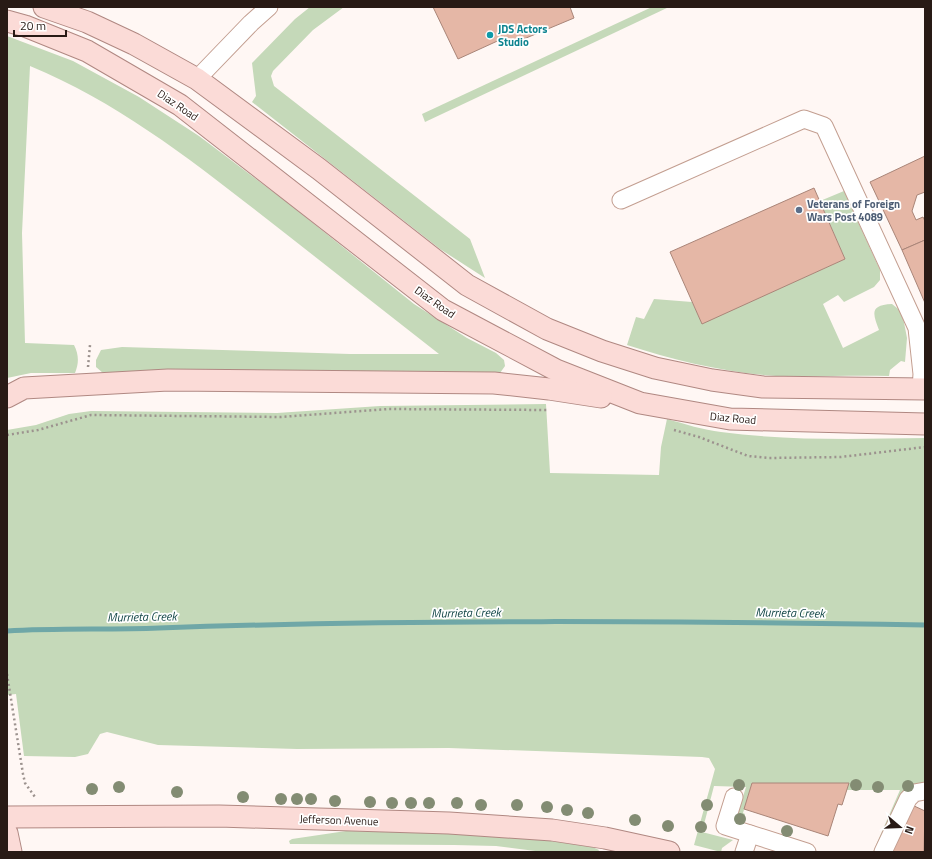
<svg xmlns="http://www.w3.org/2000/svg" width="932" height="859" font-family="'Titillium Web',sans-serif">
	<rect width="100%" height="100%" fill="#fff7f4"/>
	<g fill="#c5d9b9">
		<polygon points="310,7 344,7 313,30 273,71 271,76 274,86 470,239 485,278 440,249 252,102 256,96 252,63 295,19"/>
		<polygon points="652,7 669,7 425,122 422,114"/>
		<path d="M7,36L73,61L139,97L199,136L288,203L414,304L467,338L496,353L504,360L505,366L500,373L478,374L103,373L96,367V360L101,350L122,347L350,354H439C380,308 322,262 263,216C190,159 117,102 30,66L22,233L25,343L74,345C79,355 79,363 75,373H31L7,378Z"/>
		<path d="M844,191L880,270V280L874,287L844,302L838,295L823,304L843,348L879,330C873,314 869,305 892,304L902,312L907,338L905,362L901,361L890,370L889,376C851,375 813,377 776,376C727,373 673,360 627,345L636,317L644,319L654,299L692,302L702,323L845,259L820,201Z"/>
		<path d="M546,404L550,473L659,475L661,447L667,419C685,424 703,430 721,432C788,441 857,439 925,438V785L879,852H873L900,790H847L848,783H752L743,813L745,814L742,823H736V819L746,787L714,786L702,832L733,840L722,848L721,852L694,845L715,769L709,758L702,757L449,748L297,749L158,745L107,732L100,734L88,754L75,757L24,756L16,694L7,695V430L36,425L69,414L91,411L277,413L380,406Z"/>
		<path d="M346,831C414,832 482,834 551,841C565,843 586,842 599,850L598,852H543L496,846L454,845L295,844H290L289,841L292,839Z"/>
	</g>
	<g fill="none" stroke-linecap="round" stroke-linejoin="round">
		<path stroke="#6fa7a7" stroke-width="5" d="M7,631C58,628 108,630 159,628C414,619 670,621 925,625"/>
	</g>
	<g fill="#e5b7a6" stroke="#a98578">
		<polygon points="433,7 570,7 574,18 507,46 504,38 458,59"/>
		<polygon points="925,156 925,192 917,195 912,211 916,220 923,217 925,221 925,240 902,250 870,182"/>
		<polygon points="814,188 845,259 702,324 670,252"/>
		<polygon points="925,240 925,303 902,250"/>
		<polygon points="752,783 849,783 842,805 838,804 828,836 744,809"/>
		<polygon points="912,805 925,811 924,852 890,852"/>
	</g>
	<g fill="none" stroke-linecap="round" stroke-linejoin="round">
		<defs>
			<g id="minor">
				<polyline points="197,79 251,23 269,7"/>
				<polyline points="621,200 804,119 824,126 917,328 922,374 921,389"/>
				<polyline points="734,797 725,826 807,852"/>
				<polyline points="744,852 750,834"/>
				<polyline points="883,852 908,799 914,793 925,791"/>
			</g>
			<g id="major">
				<polyline points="44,7 87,22 134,44 197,79 319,169 467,285 547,329 602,351 655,368 712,380 763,387 925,389"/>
				<polyline points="7,21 25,26 87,51 180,105 443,310 556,370 640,403 730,419 925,424"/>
				<polyline points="7,397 24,388 168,380 494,383 549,389 601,397"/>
				<polyline points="7,817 219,816 449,823 552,830 605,838 669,852"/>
				<polyline points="7,833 11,852"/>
			</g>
		</defs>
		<use href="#minor" stroke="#c39e90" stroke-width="19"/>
		<use href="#major" stroke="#b08882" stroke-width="23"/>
		<g stroke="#9c928e" stroke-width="2.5" stroke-dasharray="2 3" stroke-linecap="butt">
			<polyline points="88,367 90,345"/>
			<polyline points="674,430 699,437 748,456 769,458 841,457 925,447"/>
			<polyline points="7,435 38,430 91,415 281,417 388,409 548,410"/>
			<polyline points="7,674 23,774 25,783 35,797"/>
		</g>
		<use href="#minor" stroke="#fff" stroke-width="17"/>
		<use href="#major" stroke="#fbdbd7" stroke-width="21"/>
	</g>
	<g fill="#838c73">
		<circle cx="739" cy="785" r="6"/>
		<circle cx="856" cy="785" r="6"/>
		<circle cx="908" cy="786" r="6"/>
		<circle cx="119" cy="787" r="6"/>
		<circle cx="878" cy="787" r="6"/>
		<circle cx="92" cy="789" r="6"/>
		<circle cx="177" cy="792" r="6"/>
		<circle cx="243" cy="797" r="6"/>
		<circle cx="281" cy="799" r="6"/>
		<circle cx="297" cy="799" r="6"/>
		<circle cx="311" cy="799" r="6"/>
		<circle cx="335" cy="801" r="6"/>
		<circle cx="370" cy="802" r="6"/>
		<circle cx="392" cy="803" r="6"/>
		<circle cx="411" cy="803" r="6"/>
		<circle cx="429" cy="803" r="6"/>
		<circle cx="457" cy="803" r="6"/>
		<circle cx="481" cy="805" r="6"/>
		<circle cx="517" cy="805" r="6"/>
		<circle cx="707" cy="805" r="6"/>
		<circle cx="547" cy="807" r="6"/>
		<circle cx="567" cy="810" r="6"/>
		<circle cx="588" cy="813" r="6"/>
		<circle cx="740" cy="819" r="6"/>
		<circle cx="635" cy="820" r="6"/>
		<circle cx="668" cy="826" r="6"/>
		<circle cx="701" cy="827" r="6"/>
		<circle cx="787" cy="831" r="6"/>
	</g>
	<circle fill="#0f9aa8" stroke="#fff" stroke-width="1.5" cx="490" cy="35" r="4"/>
	<circle fill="#5c6f8a" stroke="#fff" stroke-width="1.5" cx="799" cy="210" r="4"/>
	<g text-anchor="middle" stroke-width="3.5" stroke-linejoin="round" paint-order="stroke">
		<g font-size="11" font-weight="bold" fill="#0d838f" stroke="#fff" text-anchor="start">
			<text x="498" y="33">JDS Actors<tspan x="498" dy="13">Studio</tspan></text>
		</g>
		<g font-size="11" fill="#281a15" stroke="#fff">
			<text transform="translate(178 105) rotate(34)" y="4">Diaz Road</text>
			<text transform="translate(435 302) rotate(35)" y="4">Diaz Road</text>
			<text transform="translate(733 418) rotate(5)" y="4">Diaz Road</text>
			<text transform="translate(339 820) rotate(2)" y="4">Jefferson Avenue</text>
		</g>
		<g font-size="11" font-weight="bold" fill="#4e5e75" stroke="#fff" text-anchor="start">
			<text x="807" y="208">Veterans of Foreign<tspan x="807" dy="13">Wars Post 4089</tspan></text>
		</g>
		<g font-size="12" font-style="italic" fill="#124647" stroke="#fff">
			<text transform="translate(466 613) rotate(-1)" y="4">Murrieta Creek</text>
			<text transform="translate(790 613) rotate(1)" y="4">Murrieta Creek</text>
			<text transform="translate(142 617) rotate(-1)" y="4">Murrieta Creek</text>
		</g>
	</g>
	<rect width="932" height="859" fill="none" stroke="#281a15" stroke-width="16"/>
	<g transform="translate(900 827) rotate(109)" stroke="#ffffff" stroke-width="3" paint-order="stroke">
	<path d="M0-3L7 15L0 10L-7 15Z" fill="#281a15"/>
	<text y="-6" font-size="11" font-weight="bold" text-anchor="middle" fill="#281a15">N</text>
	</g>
	<path d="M14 30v6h52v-6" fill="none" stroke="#281a15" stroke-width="2"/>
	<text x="20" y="30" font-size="12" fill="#281a15" stroke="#ffffff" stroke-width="3" paint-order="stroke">20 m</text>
</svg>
